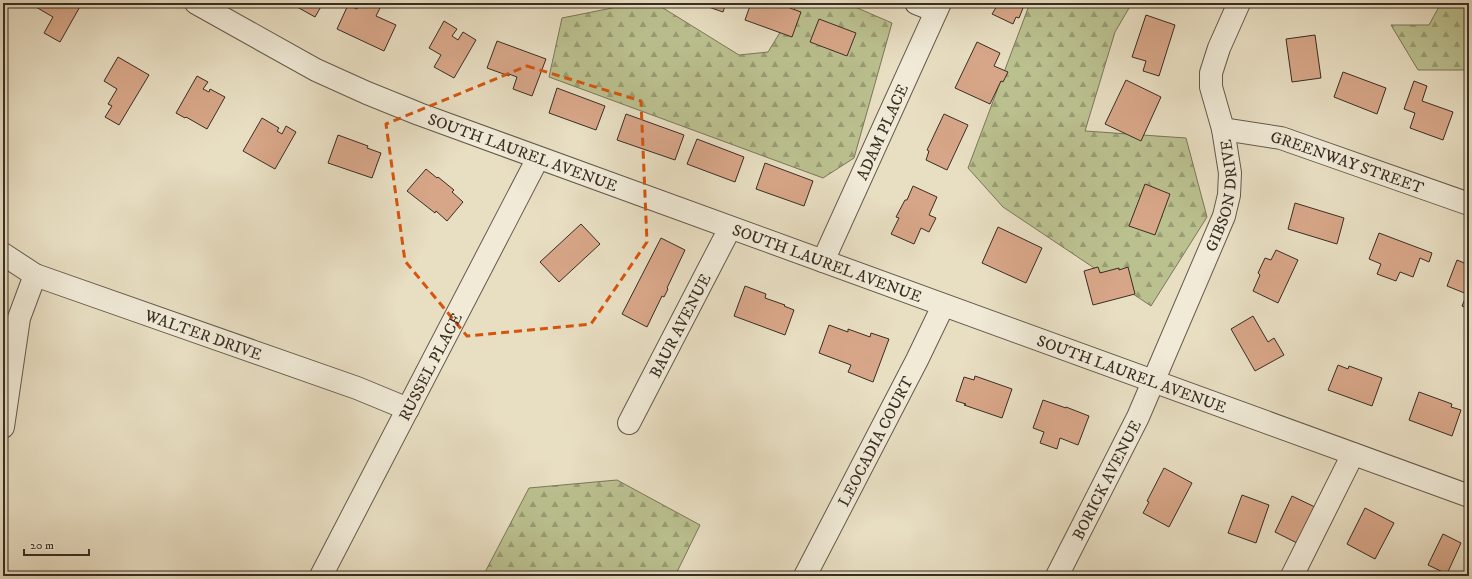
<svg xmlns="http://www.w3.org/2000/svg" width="1472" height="579" font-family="'IM FELL DW Pica',serif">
	<defs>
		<pattern id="forest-firs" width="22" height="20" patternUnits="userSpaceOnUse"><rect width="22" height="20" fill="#bbc08f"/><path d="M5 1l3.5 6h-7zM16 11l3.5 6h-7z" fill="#999c74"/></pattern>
	</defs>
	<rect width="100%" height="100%" fill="#e8dec2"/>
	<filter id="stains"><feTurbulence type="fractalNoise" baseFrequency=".005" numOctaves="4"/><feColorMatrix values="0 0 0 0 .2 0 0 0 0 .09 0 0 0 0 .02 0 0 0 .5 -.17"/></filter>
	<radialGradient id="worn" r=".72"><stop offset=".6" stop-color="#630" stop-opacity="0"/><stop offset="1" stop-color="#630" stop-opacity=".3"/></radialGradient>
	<g fill="url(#forest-firs)" stroke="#7a7759">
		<polygon points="637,3 655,3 739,55 768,52 798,3 846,3 892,23 854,158 823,178 549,77 562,18"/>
		<polygon points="1030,3 1132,3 1115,32 1085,131 1186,138 1207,217 1151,306 1003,207 968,168"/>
		<polygon points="1441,3 1469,3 1469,82 1465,70 1418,70 1391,25 1429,25"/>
		<polygon points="617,480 700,525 675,576 483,576 529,488"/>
	</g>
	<g fill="#d7a688" stroke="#392e23">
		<polygon points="29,3 82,3 60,42 44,33 53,17"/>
		<polygon points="290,3 323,3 315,17"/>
		<polygon points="360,3 370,3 380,8 376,16 396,25 384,51 337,29 348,5 357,9"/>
		<polygon points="697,3 726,3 723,12"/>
		<polygon points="751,3 776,3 801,12 792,37 745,20"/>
		<polygon points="994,3 1025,3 1019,18 1016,17 1013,24 992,14 997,6 994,4"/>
		<polygon points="1146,15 1175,25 1159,76 1143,71 1146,61 1132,57"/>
		<polygon points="819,19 856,33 847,56 810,42"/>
		<polygon points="444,21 457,29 452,36 458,40 463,32 476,40 454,78 434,67 441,55 429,48"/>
		<polygon points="1315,35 1321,78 1292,82 1286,39"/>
		<polygon points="497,41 546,59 532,96 513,89 517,77 509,74 509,76 487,68"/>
		<polygon points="977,42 1000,53 994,66 1008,72 1003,82 1001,81 990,104 955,88"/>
		<polygon points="118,57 149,75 119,125 105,117 112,106 108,104 117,89 104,81"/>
		<polygon points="1343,72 1386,88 1377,114 1334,97"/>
		<polygon points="197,76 208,82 203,89 209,92 210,89 225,97 207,129 186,117 185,118 176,113"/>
		<polygon points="1126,80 1161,97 1141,141 1105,124"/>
		<polygon points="1414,81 1427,86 1422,101 1453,112 1443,140 1410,128 1415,113 1404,109"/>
		<polygon points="557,88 605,106 596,130 549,113"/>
		<polygon points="626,114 684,135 675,160 617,140"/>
		<polygon points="944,114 968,125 947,170 926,160 929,151 927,150"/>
		<polygon points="262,118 279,128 277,131 282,134 286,126 296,132 275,169 243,151"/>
		<polygon points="338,135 368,146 367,148 381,153 372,178 328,163"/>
		<polygon points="697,139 744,157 735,182 687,164"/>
		<polygon points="765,163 813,181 804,206 756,189"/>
		<polygon points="426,169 437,178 438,177 454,190 452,192 463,202 447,221 436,211 435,213 407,191"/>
		<polygon points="1145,184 1170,194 1155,235 1129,226"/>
		<polygon points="913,186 937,197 929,215 936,218 929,232 921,228 914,244 891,234 899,218 896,217 905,200 907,200"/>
		<polygon points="1295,203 1344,218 1337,244 1288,229"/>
		<polygon points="581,224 600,244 559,282 540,262"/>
		<polygon points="998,227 1042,248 1026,283 982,263"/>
		<polygon points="1379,233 1432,253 1429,262 1420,258 1413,277 1400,272 1396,281 1377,274 1381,264 1369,259"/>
		<polygon points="661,238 685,250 667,288 668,289 664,297 662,296 647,327 622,314"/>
		<polygon points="1276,250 1298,260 1278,303 1253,291 1260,275 1258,273 1265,258 1271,260"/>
		<polygon points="1457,260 1469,265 1469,309 1462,306 1467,294 1447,286"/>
		<polygon points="1098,267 1100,273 1119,268 1119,270 1128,267 1135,294 1093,305 1084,271"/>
		<polygon points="745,286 766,294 765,298 785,305 784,306 794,310 785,335 734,316"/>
		<polygon points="1253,316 1268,342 1274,338 1284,355 1255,371 1231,329"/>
		<polygon points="829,325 848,332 848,329 870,337 871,333 889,339 873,382 848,372 851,365 819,353"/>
		<polygon points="1338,365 1348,369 1349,366 1382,378 1372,406 1328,390"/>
		<polygon points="975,376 1012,389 1002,418 964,405 966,404 956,401 964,377 974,380"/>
		<polygon points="1419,392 1452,404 1451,407 1461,410 1452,436 1409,420"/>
		<polygon points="1043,400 1066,408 1066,407 1089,416 1078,445 1060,438 1057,449 1040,443 1044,432 1033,428"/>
		<polygon points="1164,468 1192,483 1169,527 1143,513 1149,502 1147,501"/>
		<polygon points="1242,495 1269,505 1256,543 1228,533"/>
		<polygon points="1292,496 1317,508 1299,544 1275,532"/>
		<polygon points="1365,508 1394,523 1375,559 1347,544"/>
		<polygon points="1443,534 1461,543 1447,574 1428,565"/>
	</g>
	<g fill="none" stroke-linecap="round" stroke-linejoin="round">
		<defs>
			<g id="minor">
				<polyline points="916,3 936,11"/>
				<path id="s1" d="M1223,129L1281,138L1469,204"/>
				<path id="s2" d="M3,254L35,275L357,388L408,409"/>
				<path id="s3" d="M823,261L940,3"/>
				<path id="s4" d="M629,423L730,228"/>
				<polyline points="3,427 19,318 35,275"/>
				<path id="s5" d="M321,576L538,158"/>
				<path id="s6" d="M805,576L917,360L943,306"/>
				<path id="s7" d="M1057,576L1138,417L1224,216L1229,195L1230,173L1223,129L1211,87V73L1219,48L1239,3"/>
				<polyline points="1292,576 1353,454"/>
			</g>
			<g id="tertiary">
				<path id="s8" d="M196,3L316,70L367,93L419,114L1469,496"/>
			</g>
		</defs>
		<use href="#minor" stroke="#655a4b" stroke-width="24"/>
		<use href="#tertiary" stroke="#655a4b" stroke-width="24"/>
		<use href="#minor" stroke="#f0ead7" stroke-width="22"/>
		<use href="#tertiary" stroke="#f0ead7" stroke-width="22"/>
	</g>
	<path fill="none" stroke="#d6550e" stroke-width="3" stroke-dasharray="8 5" stroke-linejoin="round" d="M527,66L641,101L647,242L591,324L467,336L405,261L386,124Z"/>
	<g text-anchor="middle" stroke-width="3" stroke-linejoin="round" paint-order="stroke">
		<g font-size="16" fill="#392e23" stroke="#f0ead7">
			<text dy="6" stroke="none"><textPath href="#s3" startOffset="142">ADAM PLACE</textPath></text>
			<text dy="6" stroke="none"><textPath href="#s8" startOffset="360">SOUTH LAUREL AVENUE</textPath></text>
			<text dy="6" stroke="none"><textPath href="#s1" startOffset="129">GREENWAY STREET</textPath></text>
			<text dy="6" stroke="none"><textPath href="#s7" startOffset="417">GIBSON DRIVE</textPath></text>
			<text dy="6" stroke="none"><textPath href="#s8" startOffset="684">SOUTH LAUREL AVENUE</textPath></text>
			<text dy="6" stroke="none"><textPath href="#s4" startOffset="110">BAUR AVENUE</textPath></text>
			<text dy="6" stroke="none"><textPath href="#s2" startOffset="217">WALTER DRIVE</textPath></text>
			<text dy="6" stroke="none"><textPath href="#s5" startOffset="236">RUSSEL PLACE</textPath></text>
			<text dy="6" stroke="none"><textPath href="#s8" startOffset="1008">SOUTH LAUREL AVENUE</textPath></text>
			<text dy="6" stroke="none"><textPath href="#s6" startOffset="152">LEOCADIA COURT</textPath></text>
			<text dy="6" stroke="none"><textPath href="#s7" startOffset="108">BORICK AVENUE</textPath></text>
		</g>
	</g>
	<rect width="1472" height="579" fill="none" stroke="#e8dec2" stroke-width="16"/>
	<rect x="4" y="4" width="1464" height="571" fill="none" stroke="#392e23" stroke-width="2"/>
	<rect x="8" y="8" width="1456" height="563" fill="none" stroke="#392e23"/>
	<path d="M24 549v6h65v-6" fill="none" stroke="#392e23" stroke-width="2"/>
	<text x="30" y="549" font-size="12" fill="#392e23" stroke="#f0ead7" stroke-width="3" paint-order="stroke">20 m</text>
	<rect width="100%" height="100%" filter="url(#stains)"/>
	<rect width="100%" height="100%" fill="url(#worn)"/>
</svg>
